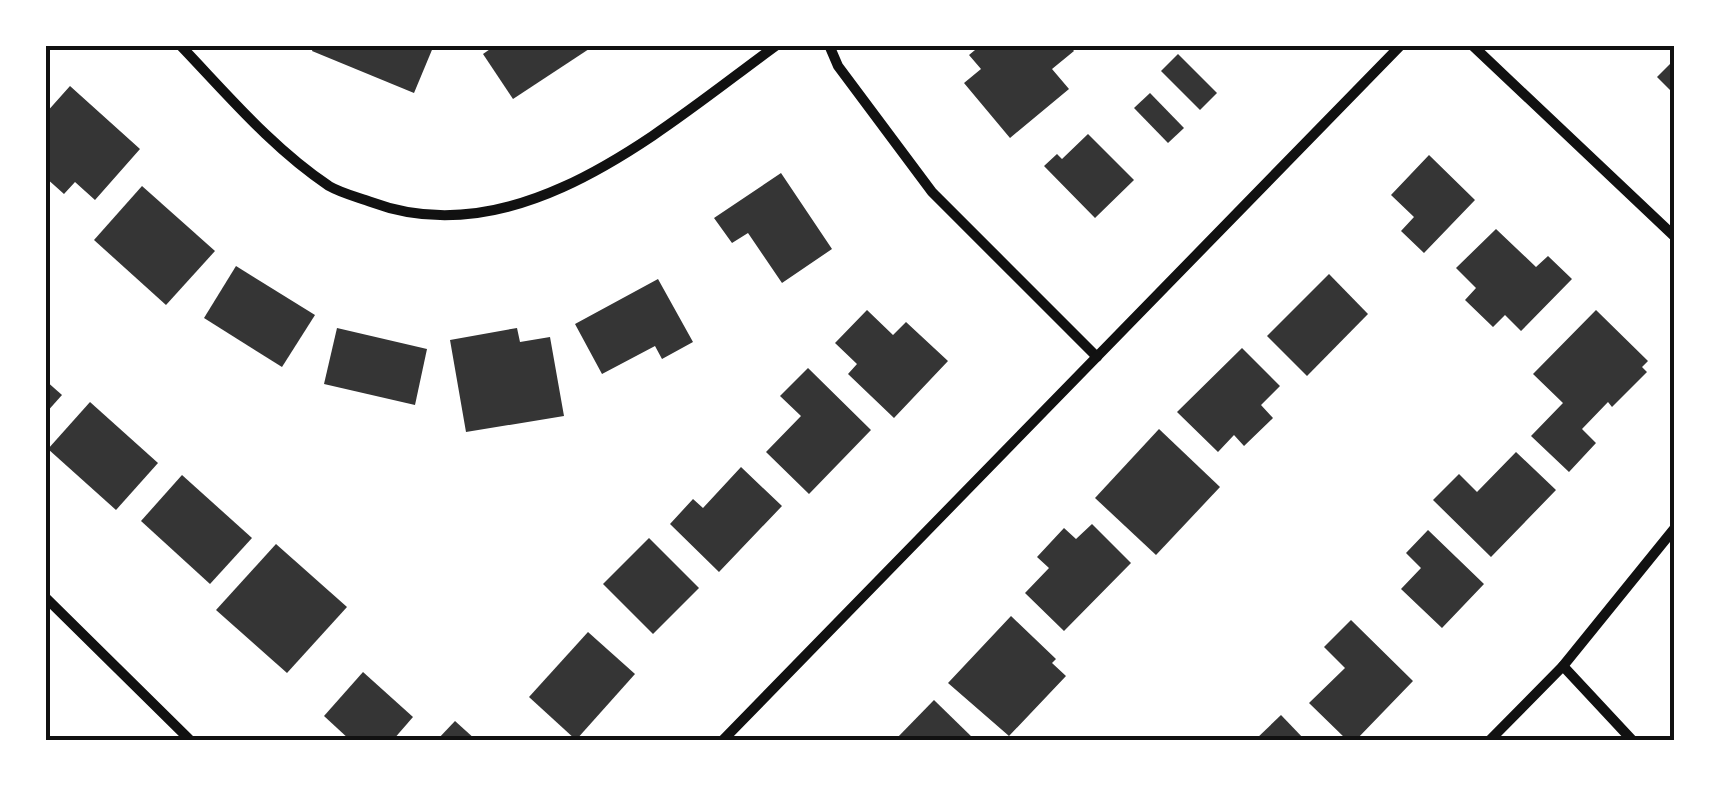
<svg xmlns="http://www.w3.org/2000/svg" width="1719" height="785" font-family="'Zilla Slab',serif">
	<rect width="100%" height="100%" fill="#fff"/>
	<g fill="#353535">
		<polygon points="314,45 434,45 414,93 312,51"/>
		<polygon points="496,45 587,45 589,49 513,99 483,54"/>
		<polygon points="981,45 1069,45 1074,51 1052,69 1069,89 1010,138 964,83 981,69 969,55"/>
		<polygon points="1178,54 1217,93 1200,110 1161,71"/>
		<polygon points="1674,60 1674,94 1657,77"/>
		<polygon points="70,86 140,149 95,200 75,182 64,194 45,177 45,114"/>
		<polygon points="1150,93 1184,128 1168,143 1134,108"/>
		<polygon points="1088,134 1134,180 1095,218 1044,166 1057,154 1062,159"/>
		<polygon points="1429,155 1475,200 1424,253 1401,231 1414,217 1391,195"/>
		<polygon points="781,173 832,249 782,283 748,233 732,243 714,218"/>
		<polygon points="142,186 215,251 166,305 94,240"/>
		<polygon points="1496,229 1536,267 1548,256 1572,279 1521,331 1505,315 1493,327 1465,300 1476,288 1456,268"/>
		<polygon points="236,266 315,315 282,367 204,318"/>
		<polygon points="1329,274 1368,314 1307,376 1267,336"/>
		<polygon points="658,279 693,342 662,359 655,346 602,374 575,324"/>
		<polygon points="867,310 893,335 906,322 948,361 894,418 848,374 857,364 835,343"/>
		<polygon points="1596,310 1648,361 1642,367 1647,372 1612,407 1608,402 1582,429 1596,443 1569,472 1531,436 1563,403 1533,374"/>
		<polygon points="337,328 427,349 415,405 324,384"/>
		<polygon points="517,328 520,342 550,337 564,416 466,432 450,340"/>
		<polygon points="1242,348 1280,386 1261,405 1273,418 1244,446 1234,435 1218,452 1177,412"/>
		<polygon points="808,368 871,430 809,494 766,452 801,416 780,396"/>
		<polygon points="45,380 62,395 45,414"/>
		<polygon points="90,402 158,463 116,510 48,449"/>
		<polygon points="1159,429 1220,487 1156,555 1095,498"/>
		<polygon points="1516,452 1556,490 1491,557 1433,500 1459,474 1477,492"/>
		<polygon points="741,467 782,506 719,572 670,524 693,499 703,508"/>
		<polygon points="182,475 252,538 210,584 141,521"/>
		<polygon points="1092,524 1131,563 1064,631 1025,593 1049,568 1037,557 1064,528 1076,539"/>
		<polygon points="1428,530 1484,584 1442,628 1401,589 1421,568 1406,553"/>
		<polygon points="649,538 699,588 653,634 603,584"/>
		<polygon points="276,544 347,607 287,673 216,610"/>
		<polygon points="1011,616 1056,659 1052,663 1066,676 1009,736 948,683"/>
		<polygon points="1351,620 1413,681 1356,740 1347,740 1309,703 1345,668 1324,647"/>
		<polygon points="588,632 635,674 576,740 529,697"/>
		<polygon points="363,672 413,717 393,740 350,740 324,716"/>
		<polygon points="934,700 975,740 895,740"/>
		<polygon points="1281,715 1305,740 1255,740"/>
		<polygon points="455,721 476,740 437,740"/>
	</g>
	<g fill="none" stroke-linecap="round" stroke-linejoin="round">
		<g stroke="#111" stroke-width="10">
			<path d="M180,45C227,94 272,148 329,186C341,193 357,197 371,202C520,258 665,126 777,45"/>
			<polyline points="829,45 838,66 932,192 1097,357"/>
			<polyline points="1472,45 1674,236"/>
			<polyline points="45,597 190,740"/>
			<polyline points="1563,666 1632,740"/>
			<polyline points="723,740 1401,45"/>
			<polyline points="1490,740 1563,666 1674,529"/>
		</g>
	</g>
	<rect width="1719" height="785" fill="none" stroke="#ffffff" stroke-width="95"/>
	<rect x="48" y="48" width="1624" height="690" fill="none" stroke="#111" stroke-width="4"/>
</svg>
